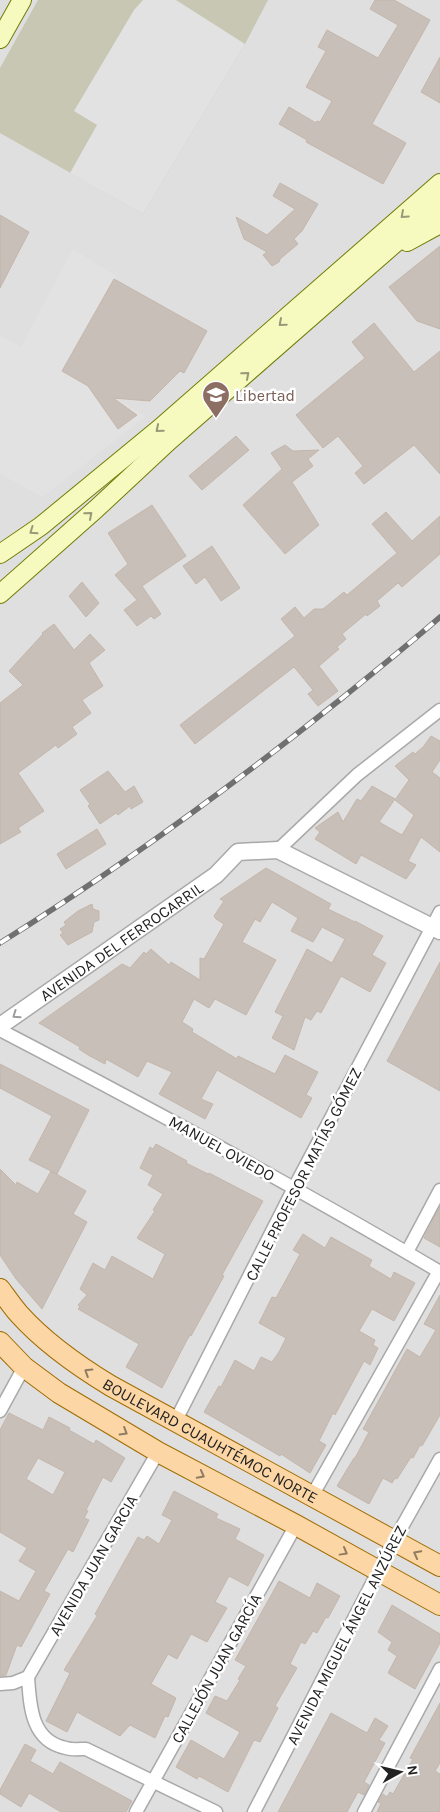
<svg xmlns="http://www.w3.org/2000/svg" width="440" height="1812" font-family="Karla,sans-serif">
	<rect width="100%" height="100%" fill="#f2efe9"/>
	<rect fill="#e0dfdf" x="0" y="0" width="440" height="1812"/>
	<polygon fill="#c7c7b4" points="38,0 268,0 245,44 143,214 0,133 0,68"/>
	<g fill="#e2e2e2">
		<polygon points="143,0 176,0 245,44 143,214 70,173 97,125 74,111 134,10"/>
		<polygon points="73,249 117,277 63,372 146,416 43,497 0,474 0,336 21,346"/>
	</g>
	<g fill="#c7bfb8" stroke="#c4b6ab" fill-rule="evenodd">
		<polygon points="375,0 394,0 430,20 372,124 406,143 383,184 306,142 307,140 279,124 289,107 316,123 317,121 320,122 332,101 306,87 326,51 318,47 327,30 378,58 398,25 370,9"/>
		<polygon points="440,57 440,103 421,92"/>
		<polygon points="280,183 318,204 302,231 294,239 298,244 280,259 279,262 272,266 263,255 267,252 244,239 236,217 267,235 295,209 273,196"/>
		<polygon points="0,215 29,232 0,288"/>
		<polygon points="440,246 440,329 417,321 389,287"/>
		<polygon points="114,279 207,331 184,373 180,371 150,401 113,398 137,415 118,429 88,386 62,371"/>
		<polygon points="374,323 414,372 440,351 440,474 414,445 364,484 355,473 363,466 338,436 323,448 296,415 365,358 352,342"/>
		<polygon points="236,436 249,450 202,490 189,476"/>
		<polygon points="285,445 293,451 319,450 308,459 313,466 292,482 319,525 285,554 243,505 282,469 271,453"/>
		<polygon points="152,505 186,556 142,586 161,614 154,619 151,616 137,626 124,610 137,600 115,575 128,564 108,533"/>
		<polygon points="386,512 412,541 440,516 440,554 402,587 398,583 377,601 380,606 367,616 366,614 342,634 346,639 337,647 339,649 319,666 338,691 318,706 308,694 313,690 294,667 195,744 180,725 295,636 281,619 295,607 304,618 314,609 323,609 344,592 347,595 397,553 372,524"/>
		<polygon points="212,546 240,588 221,601 205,577 196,584 183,566"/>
		<polygon points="82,582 99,603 86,617 69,596"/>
		<polygon points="54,624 74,650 90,634 105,650 89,663 103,686 82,700 91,713 72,727 77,734 58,748 56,745 18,773 44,811 18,828 21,832 0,844 0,703 23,685 9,671 43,634 42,633"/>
		<polygon points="431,736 440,741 440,760 432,772 440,778 440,852 421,837 408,861 416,865 406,879 361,855 356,864 315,839 320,832 315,828 338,812 343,822 357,799 361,801 372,786 395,799 379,822 402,835 414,815 395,800 409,780 395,766 413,752 415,754 424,746"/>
		<polygon points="108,771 125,792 134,786 143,802 131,809 130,806 118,815 116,813 100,824 88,806 90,804 80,790"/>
		<polygon points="97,829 106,844 66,869 57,854"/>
		<polygon points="266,868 331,904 328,909 355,922 355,921 383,936 372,955 386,963 370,992 341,976 321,1013 317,1011 311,1020 305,1017 294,1050 272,1038 283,1016 275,1012 307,949 332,963 345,939 322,927 313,942 291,931 298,918 272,902 260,922 255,919 242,942 276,960 246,1015 215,999 209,1008 194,999 182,1022 193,1029 192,1032 237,1059 238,1056 275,1074 285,1055 318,1072 306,1095 312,1098 301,1118 217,1070 201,1099 213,1104 205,1119 159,1094 172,1072 147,1061 138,1077 106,1059 105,1064 88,1055 79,1049 80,1047 39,1023 122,964 130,968 144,952 146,954 151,949 169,965 171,962 200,980 200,958 204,959 224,924 216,919 214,916 224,901 220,899"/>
		<polygon points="92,904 93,909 99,911 99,920 94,922 92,932 68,945 60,935 63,933 60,929 66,925 64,922 78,911"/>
		<polygon points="440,962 440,1091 387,1061"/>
		<polygon points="0,1064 89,1110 57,1174 51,1171 86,1191 73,1214 87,1222 42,1309 16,1279 0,1255 0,1169 16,1185 17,1182 38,1194 51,1171 29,1160 52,1116 0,1088"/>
		<polygon points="156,1144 187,1161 186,1163 208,1174 209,1173 263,1201 222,1275 224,1276 191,1336 190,1335 187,1340 162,1388 126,1367 139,1344 78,1309 80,1307 78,1305 87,1295 80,1289 93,1263 105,1270 112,1256 153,1279 165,1254 137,1238 155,1211 153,1210 163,1194 148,1185 153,1175 140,1168 150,1147 153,1149"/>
		<polygon points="440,1207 440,1247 424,1238"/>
		<polygon points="303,1234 325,1248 331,1237 372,1260 369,1266 391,1279 394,1272 415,1283 394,1321 372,1309 359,1331 375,1340 373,1345 378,1348 370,1365 364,1361 335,1415 333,1413 319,1441 326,1445 310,1473 281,1454 280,1456 204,1412 219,1386 221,1387 235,1360 254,1371 261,1357 272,1362 279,1352 286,1338 259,1323 272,1297 276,1298 300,1254 293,1250"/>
		<polygon points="440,1295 440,1415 422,1446 420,1445 413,1458 411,1457 397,1479 395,1478 392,1483 383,1478 369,1504 337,1486 354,1458 355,1458 369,1432 363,1429 407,1349 420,1357 436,1330 424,1324"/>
		<path d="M9,1413L43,1430L49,1417L70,1428L69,1430L94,1444L96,1440L125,1458L111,1482L103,1477L86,1510L88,1511L84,1518L89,1520L73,1552L68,1549L44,1591L50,1594L21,1647L17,1645L6,1675L0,1676V1591L19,1601L36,1571L19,1561L27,1548L0,1532V1430ZM38,1458L65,1472L53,1495L26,1479Z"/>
		<polygon points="174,1491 218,1514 216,1518 240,1529 235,1539 264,1555 248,1586 229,1576 215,1602 227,1608 207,1642 191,1634 177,1659 168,1654 151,1684 176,1698 168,1717 165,1716 155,1738 130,1725 120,1736 77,1712 67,1732 46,1721 70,1673 64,1670 97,1616 95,1614 138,1537 144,1540 147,1536 159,1544 172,1520 162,1515"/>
		<polygon points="279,1581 310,1598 317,1583 340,1596 328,1618 326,1617 317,1633 313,1631 305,1644 301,1642 290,1664 297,1668 275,1706 278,1708 260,1742 254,1740 228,1792 199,1776 197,1779 176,1767 191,1740 224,1759 240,1732 206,1713 215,1696 227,1701 240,1680 238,1679 246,1666 235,1660"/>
		<polygon points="392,1605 440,1634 440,1643 415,1689 388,1673 397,1656 388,1650 392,1642 378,1632"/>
		<polygon points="440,1703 440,1763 435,1771 440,1774 440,1812 377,1812 381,1803 378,1802 383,1794 387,1797 390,1792 393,1794 413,1759 410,1758"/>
		<polygon points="331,1713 367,1733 375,1718 388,1726 379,1740 385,1743 364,1782 369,1785 364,1795 358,1792 347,1812 278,1812"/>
		<polygon points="25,1744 36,1750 30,1761 53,1774 60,1762 132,1801 126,1812 61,1812 29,1793 21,1807 0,1794 0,1790"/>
	</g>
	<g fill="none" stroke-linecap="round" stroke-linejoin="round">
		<defs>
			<g id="minor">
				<polyline points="278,850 357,775 440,710"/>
				<path d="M0,1030C148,1107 296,1187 440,1272"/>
				<polyline points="407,1252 440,1190"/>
				<polyline points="0,1411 24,1367"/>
				<polyline points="175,1422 294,1188 440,912"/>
				<polyline points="312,1496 439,1271"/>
				<polyline points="28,1677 158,1452"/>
				<path d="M0,1684L13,1683L28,1677C30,1706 31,1741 66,1748C72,1750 80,1749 86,1749L216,1812"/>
				<polyline points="136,1812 296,1525"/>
				<polyline points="254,1812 394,1541 440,1459"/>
				<polyline points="364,1812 440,1669"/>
			</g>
			<g id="tertiary">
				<path id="s1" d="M0,1026L216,875L238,852L278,850L440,931"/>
			</g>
			<g id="secondary">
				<polyline points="0,39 22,0"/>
				<polyline points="407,242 440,224"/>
				<polyline points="0,554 41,526 159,429 440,183"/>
				<polyline points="0,594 96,509 169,441 440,204"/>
			</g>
			<g id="primary">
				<path id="s2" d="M0,1289C6,1297 12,1306 19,1314C45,1343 78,1366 111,1386L440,1566"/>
				<polyline points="0,1342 24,1367 59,1393 158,1452 296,1525 440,1605"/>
			</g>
		</defs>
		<use href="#minor" stroke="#a9a9a9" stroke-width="15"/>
		<use href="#tertiary" stroke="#a9a9a9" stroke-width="19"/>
		<use href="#secondary" stroke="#707d05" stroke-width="20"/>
		<use href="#primary" stroke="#a06b00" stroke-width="22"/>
		<use href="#minor" stroke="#fff" stroke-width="12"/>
		<use href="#tertiary" stroke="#fff" stroke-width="16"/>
		<use href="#secondary" stroke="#f7fabf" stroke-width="18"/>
		<use href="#primary" stroke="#fcd6a4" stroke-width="20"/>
		<defs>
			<path id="rail" d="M0,943C118,869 232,786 341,699C374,672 408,645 440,617"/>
		</defs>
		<use href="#rail" stroke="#707070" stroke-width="5.5"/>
		<use href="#rail" stroke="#fff" stroke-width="4" stroke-dasharray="11" stroke-linecap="butt"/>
	</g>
	<defs><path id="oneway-chevron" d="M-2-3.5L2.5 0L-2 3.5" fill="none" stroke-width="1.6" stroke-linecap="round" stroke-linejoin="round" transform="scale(1.25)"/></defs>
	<g stroke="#979978">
		<use href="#oneway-chevron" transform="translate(404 215) rotate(138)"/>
		<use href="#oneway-chevron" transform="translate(282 323) rotate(139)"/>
		<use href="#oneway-chevron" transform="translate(246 375) rotate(-41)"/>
		<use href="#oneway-chevron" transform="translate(159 429) rotate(140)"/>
		<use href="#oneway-chevron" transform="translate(89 515) rotate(-41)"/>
		<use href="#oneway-chevron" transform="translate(33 531) rotate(145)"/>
	</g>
	<use stroke="#9c9c9c" href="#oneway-chevron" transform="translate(16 1015) rotate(145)"/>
	<g stroke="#8f7c63">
		<use href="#oneway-chevron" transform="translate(88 1372) rotate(-148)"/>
		<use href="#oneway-chevron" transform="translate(124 1432) rotate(31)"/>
		<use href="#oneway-chevron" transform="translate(201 1475) rotate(28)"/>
		<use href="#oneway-chevron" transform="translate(344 1552) rotate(29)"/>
		<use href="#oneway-chevron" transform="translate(417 1554) rotate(-152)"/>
	</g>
	<defs>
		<symbol id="school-pin" viewBox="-11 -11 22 30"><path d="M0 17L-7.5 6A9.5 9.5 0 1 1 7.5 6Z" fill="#8d6e63" stroke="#fff"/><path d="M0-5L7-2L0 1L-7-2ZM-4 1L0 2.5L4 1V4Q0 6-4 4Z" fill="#fff"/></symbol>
	</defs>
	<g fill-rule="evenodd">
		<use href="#school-pin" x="200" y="379" width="32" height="43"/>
	</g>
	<g text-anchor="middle" stroke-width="5" stroke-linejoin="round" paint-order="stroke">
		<g font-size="16" fill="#785e54" stroke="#fff" text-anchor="start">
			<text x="235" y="401">Libertad</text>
		</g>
		<g font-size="16" fill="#222" stroke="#fff">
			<text dy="6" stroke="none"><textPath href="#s1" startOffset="148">AVENIDA DEL FERROCARRIL</textPath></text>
			<text transform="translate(222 1148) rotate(29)" y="6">MANUEL OVIEDO</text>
			<text transform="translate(303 1174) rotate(-63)" y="6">CALLE PROFESOR MATÍAS GÓMEZ</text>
			<text dy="6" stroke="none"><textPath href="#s2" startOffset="262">BOULEVARD CUAUHTÉMOC NORTE</textPath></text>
			<text transform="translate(93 1565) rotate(-60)" y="6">AVENIDA JUAN GARCIA</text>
			<text transform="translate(346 1635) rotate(-63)" y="6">AVENIDA MIGUEL ÁNGEL ANZÚREZ</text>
			<text transform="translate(216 1668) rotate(-61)" y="6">CALLEJÓN JUAN GARCÍA</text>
		</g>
	</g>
	<g transform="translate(400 1772) rotate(82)" stroke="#ffffff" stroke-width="4" paint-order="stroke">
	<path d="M0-4L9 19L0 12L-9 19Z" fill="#222222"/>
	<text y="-8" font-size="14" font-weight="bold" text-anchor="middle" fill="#222222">N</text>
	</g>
</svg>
